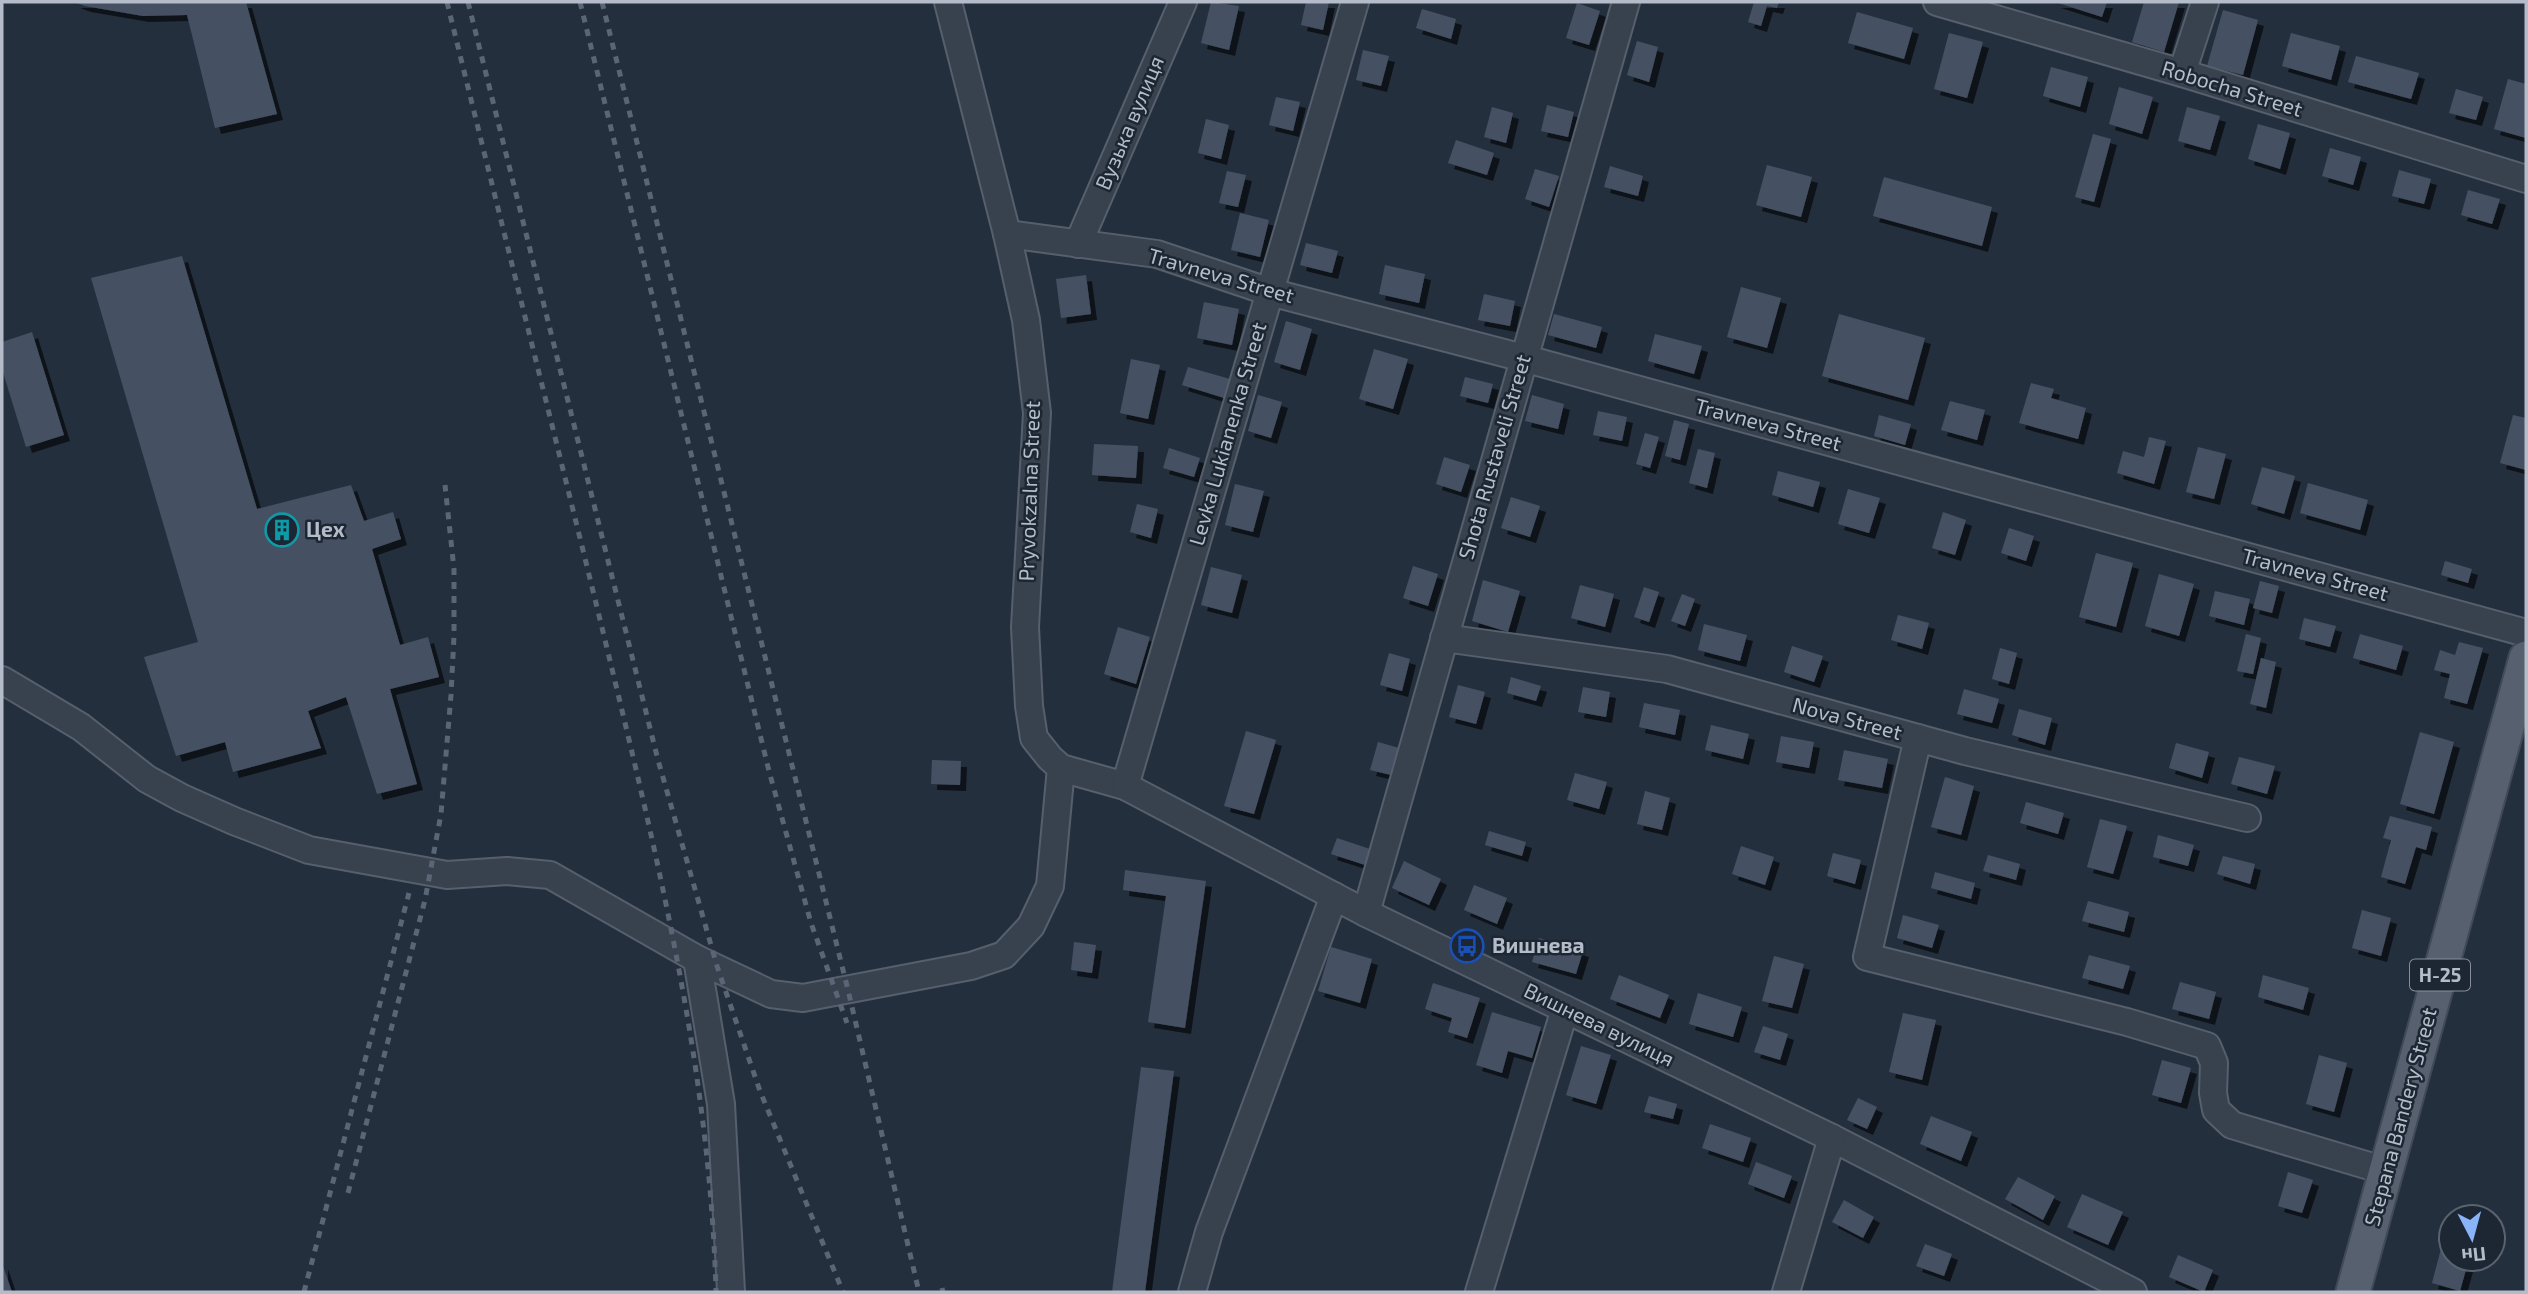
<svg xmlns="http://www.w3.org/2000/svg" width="2528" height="1294" font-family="'Exo 2',sans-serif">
	<defs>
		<filter id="shadow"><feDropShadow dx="6" dy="6" stdDeviation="0" flood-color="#0009"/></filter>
	</defs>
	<rect width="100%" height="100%" fill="#242f3e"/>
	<g fill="#455162" filter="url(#shadow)">
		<polygon points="74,2 246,2 277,114 215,128 187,15 143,16 85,6"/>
		<polygon points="1211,2 1239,6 1229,50 1201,43"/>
		<polygon points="1306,2 1329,2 1323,30 1301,25"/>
		<polygon points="1754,2 1779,2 1777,8 1767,6 1761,26 1748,22"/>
		<polygon points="2055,2 2107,2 2102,17"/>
		<polygon points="2144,2 2179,2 2164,52 2132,42"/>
		<polygon points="1577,3 1600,11 1589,45 1566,38"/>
		<polygon points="1422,9 1456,19 1451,39 1416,28"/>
		<polygon points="2223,10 2258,20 2243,75 2207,66"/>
		<polygon points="1857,12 1913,28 1904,59 1848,43"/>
		<polygon points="1949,33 1983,42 1967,98 1934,89"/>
		<polygon points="2291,33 2340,46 2331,80 2282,66"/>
		<polygon points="1637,41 1658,47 1649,82 1627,75"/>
		<polygon points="1363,50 1389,56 1381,86 1356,80"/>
		<polygon points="2356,56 2419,73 2411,99 2348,82"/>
		<polygon points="2051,67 2088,77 2080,107 2043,96"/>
		<polygon points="2508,79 2526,84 2526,138 2494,129"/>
		<polygon points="2119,87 2153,97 2142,134 2109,124"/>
		<polygon points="2456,89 2483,97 2476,120 2449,113"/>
		<polygon points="1276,97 1300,102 1293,131 1269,125"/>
		<polygon points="1547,105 1574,112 1568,137 1541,131"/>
		<polygon points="1492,107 1513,113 1506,143 1484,137"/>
		<polygon points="2187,107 2220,116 2210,150 2178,141"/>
		<polygon points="1206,119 1229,125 1221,159 1198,153"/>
		<polygon points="2258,124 2290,133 2280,169 2248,159"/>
		<polygon points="2093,134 2111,139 2094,202 2075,197"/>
		<polygon points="1456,140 1494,153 1487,175 1448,163"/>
		<polygon points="2330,148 2361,157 2353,185 2322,176"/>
		<polygon points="1767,165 1812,177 1801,217 1756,205"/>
		<polygon points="1610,166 1643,176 1638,196 1604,187"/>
		<polygon points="1535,169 1559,176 1549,207 1525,199"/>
		<polygon points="2399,170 2431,179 2424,204 2392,196"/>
		<polygon points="1227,171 1246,175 1238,207 1219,203"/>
		<polygon points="1884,177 1992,207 1982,246 1873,216"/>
		<polygon points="2468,190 2500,199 2492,224 2461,215"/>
		<polygon points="1240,213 1269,220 1260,257 1231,250"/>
		<polygon points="1306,243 1338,251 1332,273 1300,265"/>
		<polygon points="182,256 257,509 351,485 364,521 393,512 401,539 372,549 400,645 428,637 439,677 390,689 417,784 377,794 346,697 308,711 321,748 233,772 225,742 176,756 144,657 198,642 91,278"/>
		<polygon points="1385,265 1425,274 1419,303 1379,294"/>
		<polygon points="1086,275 1091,314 1061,318 1056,279"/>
		<polygon points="1741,287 1781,298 1767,348 1727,337"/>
		<polygon points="1484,294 1515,301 1510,326 1478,320"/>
		<polygon points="1204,302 1239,309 1232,345 1197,338"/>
		<polygon points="1554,314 1602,327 1596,348 1548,335"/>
		<polygon points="1839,314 1925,338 1908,400 1822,376"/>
		<polygon points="1286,321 1312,329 1300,370 1274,362"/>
		<polygon points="32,332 64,435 26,447 2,369 2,342"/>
		<polygon points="1655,334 1702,346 1694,374 1648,361"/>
		<polygon points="1374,349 1408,359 1393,409 1359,399"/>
		<polygon points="1131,359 1160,365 1148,419 1120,413"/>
		<polygon points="1188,367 1230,379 1224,398 1182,385"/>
		<polygon points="1465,377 1493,384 1488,403 1460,396"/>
		<polygon points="2031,383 2054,389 2051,398 2086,408 2078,439 2019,423"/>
		<polygon points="1258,395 1282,402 1271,438 1248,431"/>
		<polygon points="1532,395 1564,404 1558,429 1525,421"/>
		<polygon points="1950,401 1985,410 1977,440 1941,430"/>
		<polygon points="1598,411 1627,417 1622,441 1593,435"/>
		<polygon points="1879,415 1911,424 1905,445 1874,436"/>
		<polygon points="2513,415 2526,418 2526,470 2500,463"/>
		<polygon points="1674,420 1689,424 1680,460 1665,456"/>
		<polygon points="1645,433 1659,437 1650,468 1636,464"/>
		<polygon points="2149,437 2166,441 2154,484 2117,473 2123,451 2144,457"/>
		<polygon points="1094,444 1138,446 1136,478 1092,475"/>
		<polygon points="2198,447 2226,454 2214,499 2186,492"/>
		<polygon points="1169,448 1200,458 1194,477 1163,468"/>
		<polygon points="1698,449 1715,453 1707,488 1689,483"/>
		<polygon points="1444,457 1470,465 1461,492 1436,484"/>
		<polygon points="2262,467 2295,476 2284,514 2251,504"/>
		<polygon points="1778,471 1820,482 1813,507 1772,495"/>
		<polygon points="2308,483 2368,500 2360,530 2300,513"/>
		<polygon points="1235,484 1264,491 1253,532 1225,525"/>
		<polygon points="1848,489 1880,498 1869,533 1838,524"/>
		<polygon points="1511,497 1540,506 1530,537 1501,528"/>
		<polygon points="1137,504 1158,509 1151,538 1130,532"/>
		<polygon points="1943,512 1966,520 1955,555 1932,548"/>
		<polygon points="2009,528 2034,536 2026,561 2001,553"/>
		<polygon points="2096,553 2133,563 2116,627 2079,617"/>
		<polygon points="2445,561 2472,569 2468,583 2441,575"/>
		<polygon points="1413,566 1438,574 1428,606 1403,598"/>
		<polygon points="1211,567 1242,575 1232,613 1201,605"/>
		<polygon points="2159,574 2194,584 2179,636 2145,626"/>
		<polygon points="1483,580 1520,591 1508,632 1472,621"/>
		<polygon points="2260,581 2279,586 2272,613 2253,608"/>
		<polygon points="1580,585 1614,594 1605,627 1571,618"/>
		<polygon points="1644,587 1659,592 1649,622 1634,617"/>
		<polygon points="2215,591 2250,599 2244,625 2209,616"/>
		<polygon points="1682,594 1695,599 1685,626 1671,621"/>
		<polygon points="1898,615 1929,623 1922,649 1891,640"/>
		<polygon points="2304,618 2336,626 2330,647 2299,639"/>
		<polygon points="1704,624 1747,635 1740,661 1698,650"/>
		<polygon points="1118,627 1150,637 1136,684 1104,674"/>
		<polygon points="2246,634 2261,638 2253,674 2237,671"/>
		<polygon points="2360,634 2403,646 2396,670 2353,658"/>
		<polygon points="2459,642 2483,648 2467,704 2444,698 2450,674 2434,670 2440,650 2455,655"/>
		<polygon points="1792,646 1823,656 1814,682 1784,672"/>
		<polygon points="2000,648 2017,653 2009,684 1992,679"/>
		<polygon points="1389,653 1410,659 1402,691 1380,685"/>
		<polygon points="2261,658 2276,662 2266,708 2250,704"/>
		<polygon points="1511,677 1541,686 1536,701 1507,693"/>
		<polygon points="1458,685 1485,692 1476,724 1449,717"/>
		<polygon points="1583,687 1610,692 1606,717 1578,712"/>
		<polygon points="1964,689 1999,699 1992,723 1957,714"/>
		<polygon points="1644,703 1680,710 1675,735 1639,727"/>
		<polygon points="2019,709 2052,718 2045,745 2012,735"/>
		<polygon points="1711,725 1749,734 1743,759 1705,750"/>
		<polygon points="1246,731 1276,740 1254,814 1224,806"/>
		<polygon points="2420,732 2454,742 2434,814 2400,804"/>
		<polygon points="1781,736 1814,742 1809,768 1776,762"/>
		<polygon points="1378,742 1399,748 1391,775 1370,770"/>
		<polygon points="2176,743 2209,752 2202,778 2169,768"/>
		<polygon points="1844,750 1888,759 1882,788 1838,780"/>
		<polygon points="2239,757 2275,766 2267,794 2231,784"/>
		<polygon points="932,760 961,761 960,785 931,784"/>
		<polygon points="1575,773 1607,782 1599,809 1567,800"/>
		<polygon points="1945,777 1974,786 1961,835 1931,827"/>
		<polygon points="1645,791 1670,798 1662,830 1637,824"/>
		<polygon points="2026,802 2064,813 2058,834 2020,823"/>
		<polygon points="2390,816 2432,827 2426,850 2416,847 2405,884 2381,877 2391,840 2383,838"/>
		<polygon points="2100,819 2127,826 2113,874 2087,867"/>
		<polygon points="1489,831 1526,842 1522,856 1485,845"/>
		<polygon points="2158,835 2194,845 2188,866 2153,857"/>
		<polygon points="1337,838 1370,849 1365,865 1331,854"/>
		<polygon points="1741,846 1774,857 1765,885 1732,874"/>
		<polygon points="1833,853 1861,860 1855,884 1827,876"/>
		<polygon points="1988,855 2020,864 2016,880 1983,871"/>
		<polygon points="2223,856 2255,864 2250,884 2217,874"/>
		<polygon points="1404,861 1441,879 1429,905 1392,888"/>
		<polygon points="1125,870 1206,881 1185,1028 1148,1022 1166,896 1123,890"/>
		<polygon points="1935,872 1975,883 1971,899 1931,888"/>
		<polygon points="1474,885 1507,898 1497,924 1464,910"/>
		<polygon points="2088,901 2129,912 2124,932 2082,921"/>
		<polygon points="2362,910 2391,918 2381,956 2352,948"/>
		<polygon points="1903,915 1939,925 1932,948 1897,938"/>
		<polygon points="1539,938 1583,951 1576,974 1532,962"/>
		<polygon points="1074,942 1096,945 1092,973 1071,970"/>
		<polygon points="1331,947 1372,959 1360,1003 1318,991"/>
		<polygon points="2089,955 2130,966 2123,989 2082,978"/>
		<polygon points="1774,956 1804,964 1792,1008 1762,1001"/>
		<polygon points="1619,975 1669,995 1660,1018 1610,999"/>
		<polygon points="2263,975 2309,988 2303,1010 2258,997"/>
		<polygon points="2180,982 2216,992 2209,1019 2172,1009"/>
		<polygon points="1433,983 1480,998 1467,1038 1448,1032 1452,1018 1425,1009"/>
		<polygon points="1698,993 1742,1007 1733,1037 1689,1024"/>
		<polygon points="1492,1012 1541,1027 1532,1058 1508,1051 1502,1073 1476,1065"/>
		<polygon points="1903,1013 1936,1020 1922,1080 1889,1072"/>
		<polygon points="1763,1026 1788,1034 1780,1060 1754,1052"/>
		<polygon points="1581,1046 1611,1055 1596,1104 1566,1095"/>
		<polygon points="2319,1055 2347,1063 2334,1112 2306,1104"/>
		<polygon points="2162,1060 2191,1068 2181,1103 2152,1095"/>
		<polygon points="1141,1067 1174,1071 1145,1292 1112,1292"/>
		<polygon points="1649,1096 1677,1104 1673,1119 1644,1112"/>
		<polygon points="1858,1098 1877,1107 1867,1129 1847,1120"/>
		<polygon points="1931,1116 1972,1132 1961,1161 1920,1144"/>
		<polygon points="1710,1124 1751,1138 1743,1162 1702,1148"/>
		<polygon points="1756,1162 1792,1176 1784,1198 1748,1184"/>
		<polygon points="2288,1172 2313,1180 2302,1213 2278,1206"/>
		<polygon points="2018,1177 2055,1196 2043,1220 2005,1199"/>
		<polygon points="2082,1194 2123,1212 2108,1245 2067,1227"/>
		<polygon points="1844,1200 1874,1217 1863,1238 1832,1222"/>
		<polygon points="1925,1244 1952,1254 1944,1276 1916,1266"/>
		<polygon points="2442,1245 2451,1248 2451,1259 2469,1259 2460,1291 2432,1283"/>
		<polygon points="2178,1255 2213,1270 2204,1292 2169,1277"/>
		<polygon points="2,1263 12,1292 2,1292"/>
	</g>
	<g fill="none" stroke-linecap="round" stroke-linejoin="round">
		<defs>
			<g id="minor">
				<polyline points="948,2 1007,234 1026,320 1037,413 1025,627 1029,706 1034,738 1050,758 1061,768 1125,786 1366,913 1832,1138 2133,1292"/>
				<polyline points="1937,2 2182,73 2526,179"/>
				<polyline points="2182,73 2205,2"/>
				<polyline points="1007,234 1157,254 1270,292 1523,358 2526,633"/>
				<polyline points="1078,244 1183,2"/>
				<polyline points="1444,638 1667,669 1965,751 2247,818"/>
				<polyline points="2,680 81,727 147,779 182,798 234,821 309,850 447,875 507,871 550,875 697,959 771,994 803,998 971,966 1004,955 1031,926 1050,886 1061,768"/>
				<polyline points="1918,738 1867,957 2127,1022 2207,1046 2214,1063 2213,1093 2216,1110 2232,1125 2386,1171"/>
				<polyline points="1125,786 1355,2"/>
				<polyline points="1366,913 1626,2"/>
				<polyline points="697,959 721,1104 731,1292"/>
				<polyline points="1192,1292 1209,1232 1334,896"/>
				<polyline points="1479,1292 1565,1009"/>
				<polyline points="1786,1292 1832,1138"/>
			</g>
			<polyline id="major" points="2353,1292 2526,658"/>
		</defs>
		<use href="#minor" stroke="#565f6c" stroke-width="30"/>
		<use href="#major" stroke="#414a57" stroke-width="37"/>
		<use href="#minor" stroke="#38414e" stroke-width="26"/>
		<use href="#major" stroke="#56606e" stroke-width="33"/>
		<g stroke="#5a6575" stroke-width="5" stroke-dasharray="7 7" stroke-linecap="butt">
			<path d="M447,2C499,214 553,427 605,640C657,855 710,1070 716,1292"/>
			<polyline points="468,2 658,760 717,966 760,1091 843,1292"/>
			<polyline points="580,2 769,771 811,923 847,1023"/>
			<polyline points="602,2 848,990 919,1292"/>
			<polyline points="348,1193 425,900 441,814 451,695 454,636 454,569 445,485"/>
			<polyline points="942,1288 943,1292"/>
			<polyline points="304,1292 409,893"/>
		</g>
	</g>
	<defs>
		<symbol id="building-ring" viewBox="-11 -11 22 22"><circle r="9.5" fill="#1d2633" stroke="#0f9aa8" stroke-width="1.5"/><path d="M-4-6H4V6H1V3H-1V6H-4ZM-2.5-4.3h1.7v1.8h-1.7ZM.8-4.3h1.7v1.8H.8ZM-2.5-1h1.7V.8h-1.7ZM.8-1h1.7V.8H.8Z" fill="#0f9aa8"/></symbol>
		<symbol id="bus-ring" viewBox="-11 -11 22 22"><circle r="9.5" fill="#1d2633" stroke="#1a4fb4" stroke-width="1.5"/><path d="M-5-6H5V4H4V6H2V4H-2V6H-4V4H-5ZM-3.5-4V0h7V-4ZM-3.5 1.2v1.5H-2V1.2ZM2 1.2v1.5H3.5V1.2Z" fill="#1a4fb4"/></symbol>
	</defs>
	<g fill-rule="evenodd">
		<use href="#building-ring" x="263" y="511" width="38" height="38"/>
		<use href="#bus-ring" x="1448" y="927" width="38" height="38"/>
	</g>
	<g text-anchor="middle" stroke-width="5" stroke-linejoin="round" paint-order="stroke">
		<rect fill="#1d2633" stroke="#878f9c" stroke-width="2" x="2410" y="959.5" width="60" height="31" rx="5"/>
		<g font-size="19" font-weight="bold" fill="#b4bcc9">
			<text x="2440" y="982">Н-25</text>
		</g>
		<g font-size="21" fill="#b4bcc9" stroke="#1d2633">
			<text transform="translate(2232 89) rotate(17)" y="7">Robocha Street</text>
			<text transform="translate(1130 123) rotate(-67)" y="7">Вузька вулиця</text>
			<text transform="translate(1221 276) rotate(16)" y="7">Travneva Street</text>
			<text transform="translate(1768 425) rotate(15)" y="7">Travneva Street</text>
			<text transform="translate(1228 434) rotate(-74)" y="7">Levka Lukianenka Street</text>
			<text transform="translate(1495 457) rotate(-74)" y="7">Shota Rustaveli Street</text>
			<text transform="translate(1030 491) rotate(-88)" y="7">Pryvokzalna Street</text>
			<text transform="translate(2315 575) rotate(15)" y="7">Travneva Street</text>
			<text transform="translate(1847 719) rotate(15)" y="7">Nova Street</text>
			<text transform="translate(1599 1025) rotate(26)" y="7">Вишнева вулиця</text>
			<text transform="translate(2401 1117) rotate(-75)" y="7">Stepana Bandery Street</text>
		</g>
		<g font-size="21" font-weight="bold" fill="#b4bcc9" stroke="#1d2633" text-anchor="start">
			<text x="306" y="537">Цех</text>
			<text x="1492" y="953">Вишнева</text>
		</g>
	</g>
	<rect width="2528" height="1294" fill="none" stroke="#b4bcc9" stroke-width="7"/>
	<g transform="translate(2472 1238) rotate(174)"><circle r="33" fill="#1d2633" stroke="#59626f" stroke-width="2"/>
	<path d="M0-5L12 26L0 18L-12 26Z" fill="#8ab4f8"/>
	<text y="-10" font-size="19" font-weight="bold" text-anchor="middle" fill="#b4bcc9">Пн</text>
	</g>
</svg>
